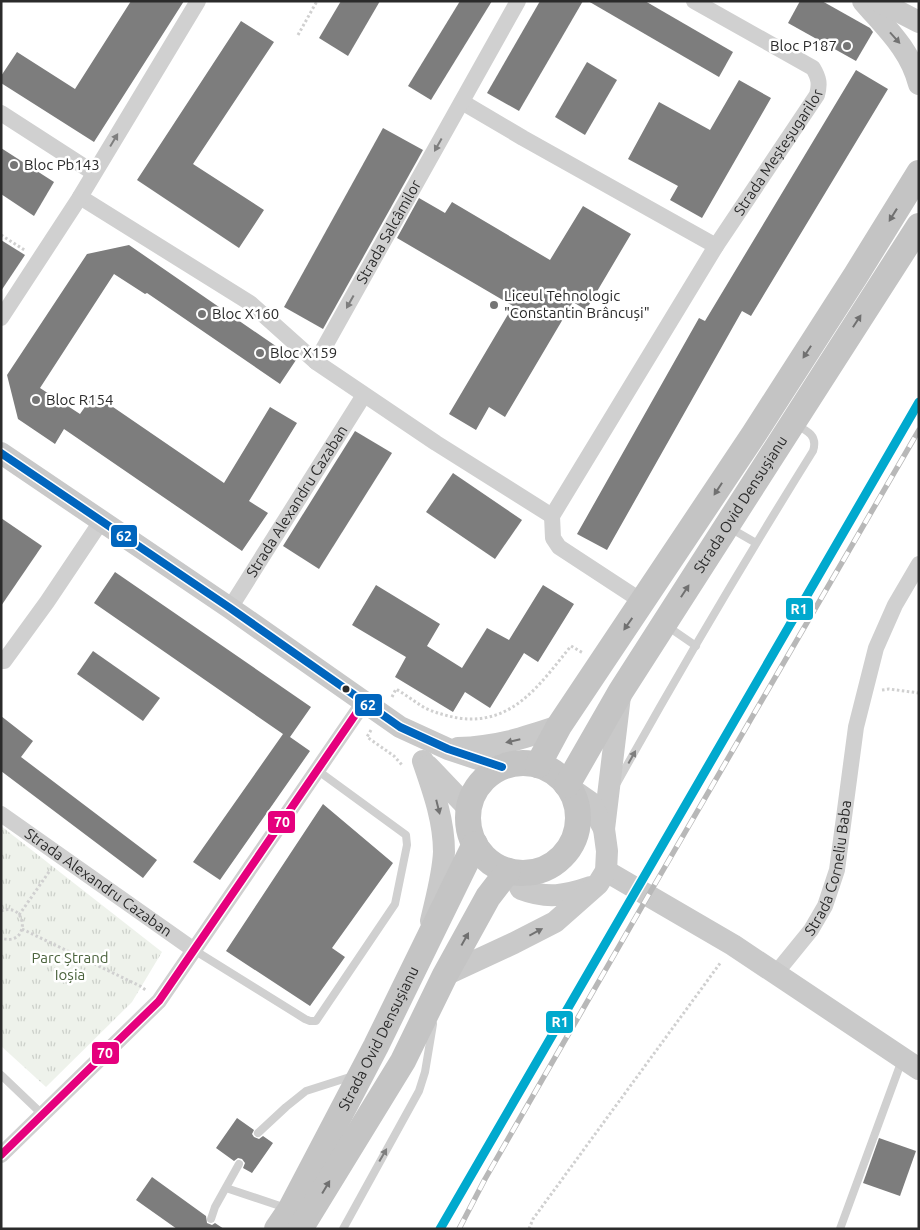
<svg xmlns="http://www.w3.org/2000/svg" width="920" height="1230" font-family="Ubuntu,sans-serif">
	<defs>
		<pattern id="park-tufts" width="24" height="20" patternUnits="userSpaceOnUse" patternTransform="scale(1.25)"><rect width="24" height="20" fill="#eef2eb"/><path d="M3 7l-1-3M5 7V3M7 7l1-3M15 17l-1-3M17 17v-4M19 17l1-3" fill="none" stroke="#ccd0ca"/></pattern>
	</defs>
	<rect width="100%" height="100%" fill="#fff"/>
	<polygon fill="url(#park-tufts)" points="1,826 162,952 132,1002 46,1087 1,1046"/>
	<g fill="#7d7d7d">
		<polygon points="131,1 184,1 94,142 1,83 1,76 17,52 75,89"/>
		<polygon points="341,1 380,1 348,56 319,38"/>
		<polygon points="460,1 492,1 431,100 408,86"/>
		<polygon points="540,1 583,1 519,111 487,93"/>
		<polygon points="588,1 645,1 733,52 719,77"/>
		<polygon points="800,1 822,1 870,28 873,32 856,61 788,23"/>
		<polygon points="241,21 274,42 193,164 264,210 239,248 137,180"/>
		<polygon points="587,62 617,80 585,135 555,117"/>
		<polygon points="856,70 888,89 751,316 742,311 607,550 577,534 699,318 705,321"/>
		<polygon points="739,80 771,98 702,218 670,200 678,186 628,159 659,102 710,130"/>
		<polygon points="383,128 423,150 323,329 284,307"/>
		<polygon points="1,148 54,182 34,216 1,194"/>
		<polygon points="419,198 445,213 452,202 550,260 583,206 631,234 586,310 573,302 505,417 489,407 476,430 449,414 513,306 397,238"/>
		<polygon points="1,240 25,255 1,291"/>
		<polygon points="129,245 296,360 280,384 147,293 145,294 114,274 40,388 80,414 94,394 224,483 270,407 297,423 249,501 268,513 242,551 64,429 55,444 18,419 7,375 87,254"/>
		<polygon points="355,431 392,453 319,569 283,546"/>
		<polygon points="453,473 522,520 495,559 426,512"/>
		<polygon points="1,518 42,546 1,606"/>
		<polygon points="115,572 311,707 290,737 310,751 220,880 193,862 283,734 94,603"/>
		<polygon points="376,585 440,624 427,646 462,668 487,628 509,640 543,585 574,604 538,662 524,653 490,708 465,692 453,712 395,677 406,657 352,625"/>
		<polygon points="93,651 160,698 143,721 77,674"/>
		<polygon points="1,716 33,741 21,757 157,860 143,878 1,771"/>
		<polygon points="323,804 393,863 332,948 345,957 310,1006 226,951"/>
		<polygon points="237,1118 254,1130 252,1134 254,1137 259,1139 263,1136 273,1143 252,1173 243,1168 245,1163 242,1159 238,1158 234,1161 216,1148"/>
		<polygon points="879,1138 916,1151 900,1196 863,1183"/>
		<polygon points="152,1177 206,1216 207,1223 212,1225 215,1223 224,1229 177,1229 136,1200"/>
	</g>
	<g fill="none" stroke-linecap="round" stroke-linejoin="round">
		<g stroke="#d0d0d0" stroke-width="3" stroke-dasharray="2.5 2.5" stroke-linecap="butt">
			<polyline points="298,35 317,1"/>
			<polyline points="1,235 26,251"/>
			<polyline points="882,690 889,689 919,693"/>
			<path d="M392,697L396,689C406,695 415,702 425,708C436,713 447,716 458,718C513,726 540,684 571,646L583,653"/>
			<polyline points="371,730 367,737 394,756 402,765"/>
			<path d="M1,911C29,901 30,948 1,938"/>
			<polyline points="19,915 51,869"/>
			<polyline points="22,929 140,986 147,991"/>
			<polyline points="529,1229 533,1219 721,962"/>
		</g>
		<g stroke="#d0d0d0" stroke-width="8">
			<polyline points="730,528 756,543"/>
			<polyline points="667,626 696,646"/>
			<path d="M617,783C680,670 745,560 813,451C818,436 808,431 796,425"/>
			<polyline points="194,950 305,1019 310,1021 316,1021 395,904 407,845 406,835 317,770"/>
			<polyline points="1,1075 43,1115"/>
			<polyline points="258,1133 286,1107 306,1091 353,1076"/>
			<polyline points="226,1188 286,1208"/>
			<polyline points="211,1219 215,1207 239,1164"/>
			<polyline points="343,1229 419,1091 425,1072 433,1024"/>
			<polyline points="840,1229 902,1060"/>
		</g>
		<g stroke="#d0d0d0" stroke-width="16">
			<polyline points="462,102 523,138 716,246"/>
			<polyline points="1,113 94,173"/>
			<polyline points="80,197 250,303 316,362 436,443 552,516"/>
			<polyline points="1,318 80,197 198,1"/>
			<path id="s1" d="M316,362L518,1"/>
			<path id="s2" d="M643,602L559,547L553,538L552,516L716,246L817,95C820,84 819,78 813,68L694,1"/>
			<path id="s3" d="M230,608L364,395"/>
			<polyline points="1,661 4,661 47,602 102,520"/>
			<path id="s4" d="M1,814L194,950"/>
			<path id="s5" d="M776,973L811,930L825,906L837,870L856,727L876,648L895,605L919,564"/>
			<polyline points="1,1155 159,1001 364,702"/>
		</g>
		<g stroke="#c9c9c9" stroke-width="22">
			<path d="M863,1C886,28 910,49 919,84"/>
			<polyline points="878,1 919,22"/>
			<polyline points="1,453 230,608 400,727 448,749 502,767"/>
			<path d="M458,748C496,747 524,738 559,726"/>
			<path d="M423,761C433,790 444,820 444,852C443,875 436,899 431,921"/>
			<polyline points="428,766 469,809"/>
			<polyline points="604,829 620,696"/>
			<polyline points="606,871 733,945 919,1069"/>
			<path d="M512,872L521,889C547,899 565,896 591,887"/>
			<polyline points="445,975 514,943 555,922 598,884 606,871 607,851 604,829 590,802 570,788"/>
		</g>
		<g stroke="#c4c4c4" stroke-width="26">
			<circle cx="523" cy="818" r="55"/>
			<polyline points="538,765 559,726 754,434 856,275 919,173"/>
			<path id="s6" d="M567,785L621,691L919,226"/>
			<path id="s7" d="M277,1229L290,1210L376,1046L475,844"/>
			<polyline points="300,1229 403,1061 445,975 488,897 508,871"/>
		</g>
		<defs>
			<polyline id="rail" points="459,1229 485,1179 648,896 919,430"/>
		</defs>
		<use href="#rail" stroke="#b8b8b8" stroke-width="5.5"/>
		<use href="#rail" stroke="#fff" stroke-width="4" stroke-dasharray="11" stroke-linecap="butt"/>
		<defs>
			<polyline id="bus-1" points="1,453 230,608 400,727 448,749 502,767"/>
			<polyline id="bus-2" points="1,1155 159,1001 364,702"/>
		</defs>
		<use href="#bus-1" stroke="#fff" stroke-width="11"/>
		<use href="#bus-2" stroke="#fff" stroke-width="11"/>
		<use href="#bus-1" stroke="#0065bd" stroke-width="8"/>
		<use href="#bus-2" stroke="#e5007d" stroke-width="8"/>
		<defs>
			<polyline id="rail-1" points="440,1229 919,402"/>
		</defs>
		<use href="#rail-1" stroke="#fff" stroke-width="12"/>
		<use href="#rail-1" stroke="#00a9ce" stroke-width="9"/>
	</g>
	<defs><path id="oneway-solid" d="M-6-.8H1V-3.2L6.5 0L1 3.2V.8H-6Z" transform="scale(1.25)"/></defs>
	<g fill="#727272">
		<use href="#oneway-solid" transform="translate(895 38) rotate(48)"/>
		<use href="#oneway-solid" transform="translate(513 741) rotate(167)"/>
		<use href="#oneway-solid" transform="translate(438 807) rotate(76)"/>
		<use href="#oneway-solid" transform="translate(536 932) rotate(-28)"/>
	</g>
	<g fill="#7e7e7e">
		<use href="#oneway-solid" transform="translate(114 140) rotate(-59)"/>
		<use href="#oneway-solid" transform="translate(438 145) rotate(119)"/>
		<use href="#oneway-solid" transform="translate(350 302) rotate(119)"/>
		<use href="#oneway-solid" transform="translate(632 757) rotate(-61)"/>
		<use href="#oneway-solid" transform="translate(383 1155) rotate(-60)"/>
	</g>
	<g fill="#707070">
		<use href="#oneway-solid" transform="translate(893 215) rotate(122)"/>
		<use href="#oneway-solid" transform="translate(857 321) rotate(-57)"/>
		<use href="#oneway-solid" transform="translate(807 352) rotate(123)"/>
		<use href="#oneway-solid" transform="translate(718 489) rotate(123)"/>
		<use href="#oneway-solid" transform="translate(685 591) rotate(-57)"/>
		<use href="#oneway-solid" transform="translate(628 624) rotate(125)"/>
		<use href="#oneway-solid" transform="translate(465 939) rotate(-61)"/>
		<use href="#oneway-solid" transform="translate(326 1187) rotate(-59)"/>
	</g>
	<g fill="#757575" stroke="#fff" stroke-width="2">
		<circle cx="847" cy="46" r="5"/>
		<circle cx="14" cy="165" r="5"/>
		<circle cx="494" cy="305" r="5"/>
		<circle cx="202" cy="314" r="5"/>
		<circle cx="260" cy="353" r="5"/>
		<circle cx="36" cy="400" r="5"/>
	</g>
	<circle fill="#2b2b2b" stroke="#fff" stroke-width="2" cx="346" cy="689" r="4.5"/>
	<g text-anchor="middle" stroke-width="5" stroke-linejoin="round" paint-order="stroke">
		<g font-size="15" fill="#2b2b2b" stroke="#fff" text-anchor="start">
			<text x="837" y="51" text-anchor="end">Bloc P187</text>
			<text x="24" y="170">Bloc Pb143</text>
			<text x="504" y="301">Liceul Tehnologic<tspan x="504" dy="17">"Constantin Brâncuși"</tspan></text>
			<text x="212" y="319">Bloc X160</text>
			<text x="270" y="358">Bloc X159</text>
			<text x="46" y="405">Bloc R154</text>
		</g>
		<g font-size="15" fill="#2b2b2b" stroke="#fff">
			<text dy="5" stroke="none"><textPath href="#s2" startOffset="562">Strada Meșteșugarilor</textPath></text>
			<text dy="5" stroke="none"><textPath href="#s1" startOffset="149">Strada Salcâmilor</textPath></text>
			<text dy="5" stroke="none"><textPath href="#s3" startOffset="126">Strada Alexandru Cazaban</textPath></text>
			<text dy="5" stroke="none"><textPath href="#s6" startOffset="330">Strada Ovid Densușianu</textPath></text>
			<text dy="5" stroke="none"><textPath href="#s5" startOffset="121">Strada Corneliu Baba</textPath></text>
			<text dy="5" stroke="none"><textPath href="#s4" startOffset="119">Strada Alexandru Cazaban</textPath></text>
			<text dy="5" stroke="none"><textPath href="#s7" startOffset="216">Strada Ovid Densușianu</textPath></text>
		</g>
		<g font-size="15" fill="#4b633d" stroke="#fff">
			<text x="70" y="963">Parc Ștrand<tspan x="70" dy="17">Ioșia</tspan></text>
		</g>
	</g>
	<g stroke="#fff" stroke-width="2">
		<rect x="110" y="524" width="28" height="24" rx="5" fill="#0065bd"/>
		<rect x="785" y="597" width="29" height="24" rx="5" fill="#00a9ce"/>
		<rect x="354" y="693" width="29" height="24" rx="5" fill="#0065bd"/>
		<rect x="267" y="810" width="29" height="24" rx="5" fill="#e5007d"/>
		<rect x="545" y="1010" width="29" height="24" rx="5" fill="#00a9ce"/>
		<rect x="91" y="1041" width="29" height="24" rx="5" fill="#e5007d"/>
	</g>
	<g font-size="14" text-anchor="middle" font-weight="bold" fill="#fff">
		<text x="124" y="541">62</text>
		<text x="799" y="614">R1</text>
		<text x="368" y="710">62</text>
		<text x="282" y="827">70</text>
		<text x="560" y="1027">R1</text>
		<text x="105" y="1058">70</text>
	</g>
	<rect width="920" height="1230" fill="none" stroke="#2b2b2b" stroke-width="5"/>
</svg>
